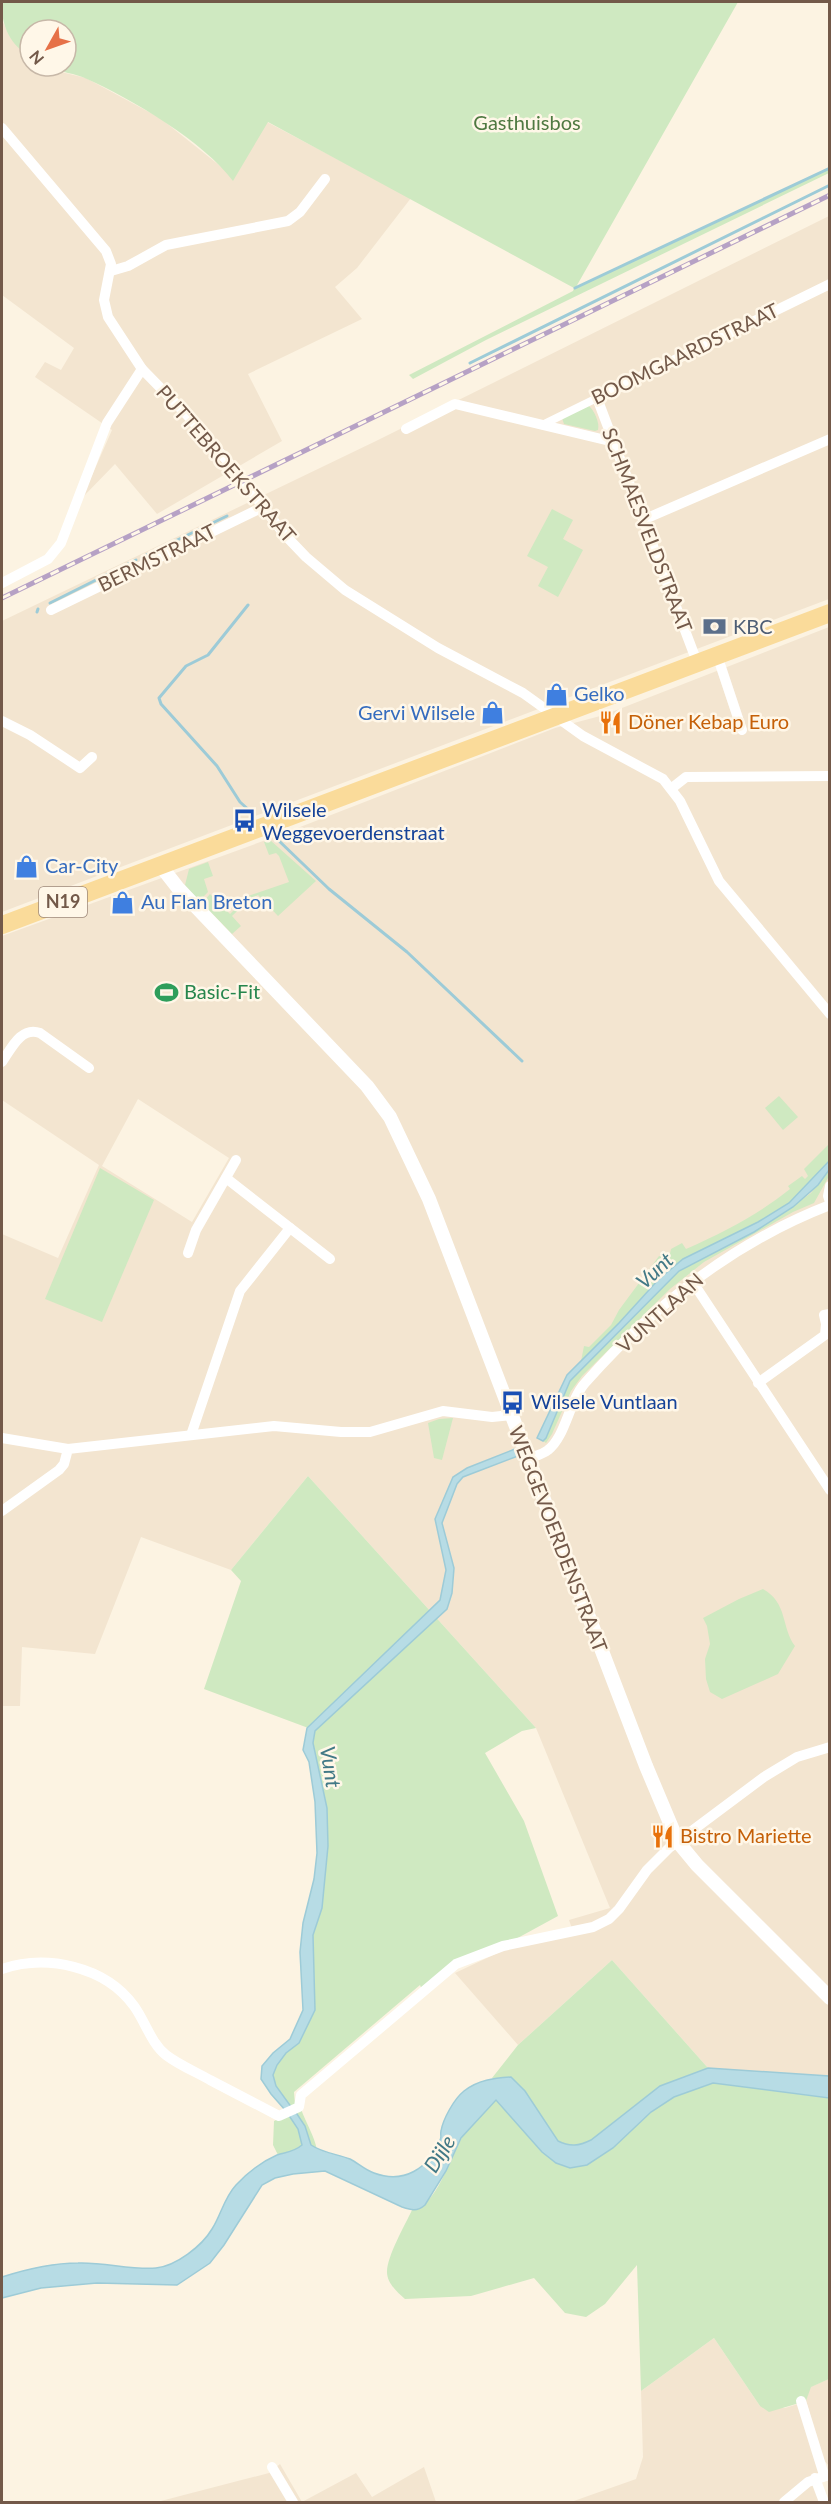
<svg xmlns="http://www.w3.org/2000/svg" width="831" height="2504" font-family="Lato,sans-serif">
	<rect width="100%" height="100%" fill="#fcf3e2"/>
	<g fill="#f3e5d0" fill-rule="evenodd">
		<polygon points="2,20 10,37 23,52 30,56 30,66 48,66 57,71 86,78 160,118 224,169 233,180 267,122 411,198 357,268 335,287 362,319 248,374 282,441 157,514 115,464 82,498 112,430 35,377 45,362 61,370 74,348 2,295"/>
		<polygon points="829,216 829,599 2,912 2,621 376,441"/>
		<path d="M829,627V2076L708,2068L612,1960L518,2045L455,1973L506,1949L574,1934L569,1920L610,1908L536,1728L308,1476L231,1570L141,1537L95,1654L22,1647L20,1706H2V1234L58,1258L99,1165L2,1100V936L277,836L555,728L604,715ZM138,1099L229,1158L192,1222L102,1166Z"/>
		<polygon points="714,2338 760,2406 785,2408 798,2404 821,2472 815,2474 821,2502 571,2502 636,2479 643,2457 641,2391"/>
		<polygon points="829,2379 829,2466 823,2459 806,2401 810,2387"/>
		<polygon points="280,2464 302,2502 356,2473 372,2497 424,2467 436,2502 157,2502 269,2473"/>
	</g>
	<g fill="#cfe9c1">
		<path d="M2,2H738L576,287L829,168V173L486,340L413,379L409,375L573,291L574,288L268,122L233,181C204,142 132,99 87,79C75,73 61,73 48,66H66V30H30V56C9,45 1,24 2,2Z"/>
		<path d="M589,406C594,410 600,423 598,430L595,431L564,424L562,418Z"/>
		<polygon points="552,509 573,520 563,539 583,550 558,597 538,586 548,567 527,556"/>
		<polygon points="270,840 316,881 278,916 258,895 250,899 232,916 241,926 232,934 202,903 210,894 230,914 248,896 289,882 279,856 276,853 269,855 264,842"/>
		<polygon points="208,862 213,876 204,879 208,892 199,901 185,885 189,869"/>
		<polygon points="779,1096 798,1117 783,1130 765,1108"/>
		<path d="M829,1144V1161L827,1165L789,1203L758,1222L683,1259L659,1279L619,1323L581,1361L584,1346L589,1347L611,1325L619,1310L659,1256L669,1258L671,1249L682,1243L686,1249C726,1231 756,1216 790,1189L788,1186L802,1176L805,1179L808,1176L804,1169Z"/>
		<polygon points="100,1168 154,1200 102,1322 45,1299"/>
		<polygon points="829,1170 829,1176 814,1203 793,1212 704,1262 670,1289 582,1376 571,1391 552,1434 546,1443 543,1441 570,1381 679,1271 775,1219 811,1193"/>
		<polygon points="453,1418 442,1460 434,1458 428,1423 439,1419"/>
		<polygon points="308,1476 536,1728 522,1731 485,1753 524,1821 558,1916 503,1946 456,1964 423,1992 420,1985 294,2092 295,2105 292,2108 276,2086 273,2075 277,2065 286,2053 299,2043 315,2010 313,1935 322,1908 328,1846 327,1808 310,1743 311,1729 204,1689 241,1581 231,1570"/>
		<path d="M763,1589C788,1603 781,1627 795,1646L778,1674L722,1699L710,1692L706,1679L705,1659L710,1644L707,1626L703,1618L739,1599Z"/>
		<path d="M612,1960L708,2068L660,2086L591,2141C579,2146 570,2147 558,2141L525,2091L492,2078L518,2045Z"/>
		<path d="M713,2083L829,2098V2379L811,2387L806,2401L769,2412L760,2406L714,2338L641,2391L637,2265L605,2304L586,2317L565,2313L534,2278L471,2296L405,2299C397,2292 387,2283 387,2272C387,2256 405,2225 412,2210C436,2207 450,2158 461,2139C470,2124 484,2112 496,2100L542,2152L587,2165L613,2148L651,2112L674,2097Z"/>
		<path d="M301,2109C306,2123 314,2135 317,2150L311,2145L278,2155L273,2145L274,2121Z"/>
	</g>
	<g fill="#b7dce5" stroke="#9dcbd7" stroke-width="1.5">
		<polygon points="829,1161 829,1170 818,1185 793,1207 754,1232 679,1271 570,1381 546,1438 543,1441 537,1438 567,1375 619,1323 659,1279 683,1259 758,1222 789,1203"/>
		<polygon points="515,1449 518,1456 463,1477 457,1484 442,1523 454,1568 452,1593 447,1609 315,1731 313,1743 327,1808 328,1846 322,1908 313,1935 315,2010 299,2043 286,2053 277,2065 273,2075 276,2086 292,2108 286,2111 271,2094 261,2079 262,2066 273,2053 290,2039 303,2010 300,1952 303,1923 314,1879 317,1853 315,1802 309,1762 303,1750 307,1728 440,1600 446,1570 435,1519 453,1477 467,1468"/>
		<path d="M708,2068L829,2076V2098L713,2083L674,2097L651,2112L613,2148L587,2165L570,2168L556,2163L542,2152L496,2100L461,2138L446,2171L425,2205C417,2212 411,2210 402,2207L325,2171L293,2174L275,2178L262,2185L224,2245L210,2263L177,2285L97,2283L41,2288L2,2298V2277C27,2269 51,2263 78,2263C104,2262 131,2270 156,2268C176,2266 202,2246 212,2229C221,2215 224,2198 236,2185C248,2172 261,2162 277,2155C286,2152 294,2152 302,2145L298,2129L288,2114L295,2111L305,2126L311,2145C323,2153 337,2154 350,2159C358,2163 365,2170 374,2173C404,2184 428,2169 440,2140C442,2136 440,2136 441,2131C443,2119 454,2099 464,2091C478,2080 494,2078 511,2077L525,2091L558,2141C570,2147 579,2146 591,2140L660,2086Z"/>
	</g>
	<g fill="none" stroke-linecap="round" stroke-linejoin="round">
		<g stroke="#9dcbd7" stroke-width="3">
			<polyline points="575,288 830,168"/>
			<polyline points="470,363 830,185"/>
			<polyline points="142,557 227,516"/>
			<polyline points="50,603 136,560"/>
			<polyline points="248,605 208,655 186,666 159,698 161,704 217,766 240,802 251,812"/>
			<polyline points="37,612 38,609"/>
			<polyline points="276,838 329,889 407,952 522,1061"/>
		</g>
		<polyline stroke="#fff" stroke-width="8" points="542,425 597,398"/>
		<g stroke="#fff" stroke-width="10">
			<polyline points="2,128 106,251 111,264 104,300 108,317 142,369 187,415 235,470 284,534 306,557 345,590 438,648 523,693 583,736 663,779 680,801 719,881 830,1014"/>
			<polyline points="111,271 128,266 166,245 288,221 300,212 325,179"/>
			<polyline points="406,429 455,404 614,442"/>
			<polyline points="645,519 830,439"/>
			<polyline points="2,583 48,559 61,543 107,423 142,369"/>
			<polyline points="51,610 263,507"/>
			<polyline points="717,655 742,730"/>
			<polyline points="697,662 597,398 830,284"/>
			<polyline points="2,721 30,735 80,768 92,757"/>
			<polyline points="672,788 686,777 830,776"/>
			<path d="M2,1062C11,1049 21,1026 40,1033L89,1068"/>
			<polyline points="226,1178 330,1259"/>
			<polyline points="830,1186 828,1196 830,1202"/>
			<polyline points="188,1253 196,1230 236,1160"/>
			<polyline points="692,1281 830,1490"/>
			<polyline points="758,1383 825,1335 826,1324 824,1315 830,1314"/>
			<polyline points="191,1435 240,1291 290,1228"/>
			<polyline points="2,1438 68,1449"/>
			<path d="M527,1459C534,1456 542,1455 548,1450C566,1436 569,1401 585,1383C653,1306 734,1242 830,1205"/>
			<polyline points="2,1511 59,1470 64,1464 68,1449 274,1426 341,1432 370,1432 443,1411 492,1417 511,1415"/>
			<path d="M2,1969C46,1954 105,1966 134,2006C145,2021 151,2043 166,2055C179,2065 196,2072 210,2080C233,2092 256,2104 279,2116L299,2107L301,2095L456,1964L503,1946L593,1927L609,1919L619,1909L647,1870L669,1848L764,1777L797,1757L830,1747"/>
			<polyline points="801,2401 824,2475"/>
			<polyline points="272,2467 293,2502"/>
			<polyline points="815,2478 824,2502"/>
			<polyline points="784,2502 808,2482 829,2475"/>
		</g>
		<polyline stroke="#fff" stroke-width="14" points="160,865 178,888 367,1086 390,1117 429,1199 646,1766 678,1842 697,1865 830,1998"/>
		<polyline stroke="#fadb9a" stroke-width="18" points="2,925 830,613"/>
		<defs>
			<polyline id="rail" points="2,598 830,195"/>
		</defs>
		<use href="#rail" stroke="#b6a1c5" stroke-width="5"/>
		<use href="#rail" stroke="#fff7e8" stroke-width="3" stroke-dasharray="9" stroke-linecap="butt"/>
	</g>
	<defs>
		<symbol id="bank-bare" viewBox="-9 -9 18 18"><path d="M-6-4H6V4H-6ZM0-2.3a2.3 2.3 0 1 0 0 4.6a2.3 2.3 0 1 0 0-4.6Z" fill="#5c6f8a" stroke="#fff7e8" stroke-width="2.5" paint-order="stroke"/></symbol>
		<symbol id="shop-bare" viewBox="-9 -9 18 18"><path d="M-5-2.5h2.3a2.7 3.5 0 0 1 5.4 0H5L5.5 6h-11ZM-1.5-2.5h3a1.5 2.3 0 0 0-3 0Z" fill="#3f7fe0" stroke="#fff7e8" stroke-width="2.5" paint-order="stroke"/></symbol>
		<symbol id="restaurant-bare" viewBox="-9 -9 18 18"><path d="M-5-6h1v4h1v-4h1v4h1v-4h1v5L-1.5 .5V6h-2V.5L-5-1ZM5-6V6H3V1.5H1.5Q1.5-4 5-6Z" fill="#e8710a" stroke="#fff7e8" stroke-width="2.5" paint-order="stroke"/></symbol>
		<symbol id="bus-bare" viewBox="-9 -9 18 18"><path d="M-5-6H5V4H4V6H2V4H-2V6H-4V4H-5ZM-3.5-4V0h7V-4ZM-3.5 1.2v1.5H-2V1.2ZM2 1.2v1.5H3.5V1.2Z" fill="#1a4fb4" stroke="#fff7e8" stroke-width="2.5" paint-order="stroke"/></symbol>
		<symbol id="stadium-bare" viewBox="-9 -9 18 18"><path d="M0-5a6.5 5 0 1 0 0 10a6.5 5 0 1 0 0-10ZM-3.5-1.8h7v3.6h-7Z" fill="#2e9e5b" stroke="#fff7e8" stroke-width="2.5" paint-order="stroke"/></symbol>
	</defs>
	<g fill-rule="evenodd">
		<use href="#bank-bare" x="698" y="610" width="33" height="33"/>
		<use href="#shop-bare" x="540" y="678" width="33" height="33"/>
		<use href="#shop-bare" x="476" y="696" width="33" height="33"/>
		<use href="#restaurant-bare" x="594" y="706" width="33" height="33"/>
		<use href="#bus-bare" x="228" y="804" width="33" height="33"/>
		<use href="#shop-bare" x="10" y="850" width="33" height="33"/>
		<use href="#shop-bare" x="106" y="886" width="33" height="33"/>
		<use href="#stadium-bare" x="150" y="976" width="33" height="33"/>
		<use href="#bus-bare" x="496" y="1386" width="33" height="33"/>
		<use href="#restaurant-bare" x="646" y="1820" width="33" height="33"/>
	</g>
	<g text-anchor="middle" stroke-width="5" stroke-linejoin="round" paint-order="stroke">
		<rect fill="#fff7e8" stroke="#9d8879" stroke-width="1.5" x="39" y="887" width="48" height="30" rx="4.5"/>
		<g font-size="18" font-weight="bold" fill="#735949">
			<text x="63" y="908">N19</text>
		</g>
		<g font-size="20" fill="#4f7941" stroke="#fff7e8">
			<text x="527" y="130">Gasthuisbos</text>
		</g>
		<g font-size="20" fill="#735949" stroke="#fff7e8">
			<text transform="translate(685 354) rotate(-26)" y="7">BOOMGAARDSTRAAT</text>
			<text transform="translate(226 464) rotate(49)" y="7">PUTTEBROEKSTRAAT</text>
			<text transform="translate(647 530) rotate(69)" y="7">SCHMAESVELDSTRAAT</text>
			<text transform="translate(157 558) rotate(-26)" y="7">BERMSTRAAT</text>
			<text transform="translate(660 1313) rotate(-42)" y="7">VUNTLAAN</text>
			<text transform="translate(558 1539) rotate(69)" y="7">WEGGEVOERDENSTRAAT</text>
		</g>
		<g font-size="20" fill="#4e5e75" stroke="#fff7e8" text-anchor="start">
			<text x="733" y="634">KBC</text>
		</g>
		<g font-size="20" fill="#366cbe" stroke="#fff7e8" text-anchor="start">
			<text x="574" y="701">Gelko</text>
			<text x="475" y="720" text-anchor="end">Gervi Wilsele</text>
			<text x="45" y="873">Car-City</text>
			<text x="141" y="909">Au Flan Breton</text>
		</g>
		<g font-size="20" fill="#c56008" stroke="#fff7e8" text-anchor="start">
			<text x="628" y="729">Döner Kebap Euro</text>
			<text x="680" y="1843">Bistro Mariette</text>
		</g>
		<g font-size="20" fill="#164399" stroke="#fff7e8" text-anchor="start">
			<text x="262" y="817">Wilsele<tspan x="262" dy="23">Weggevoerdenstraat</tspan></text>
			<text x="531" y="1409">Wilsele Vuntlaan</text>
		</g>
		<g font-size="20" fill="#27864d" stroke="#fff7e8" text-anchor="start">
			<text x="184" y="999">Basic-Fit</text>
		</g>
		<g font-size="21" font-style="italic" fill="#427986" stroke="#fff7e8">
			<text transform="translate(655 1271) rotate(-43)" y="7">Vunt</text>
			<text transform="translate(330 1767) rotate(81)" y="7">Vunt</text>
			<text transform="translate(440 2154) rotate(-58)" y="7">Dijle</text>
		</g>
	</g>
	<rect width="831" height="2504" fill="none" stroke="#735949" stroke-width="6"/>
	<g transform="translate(48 48) rotate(230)"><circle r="28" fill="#fff7e8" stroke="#c7b8a8" stroke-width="1.5"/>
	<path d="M0-4.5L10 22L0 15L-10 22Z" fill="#e67147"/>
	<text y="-9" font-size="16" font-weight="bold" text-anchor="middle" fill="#735949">N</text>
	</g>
</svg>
